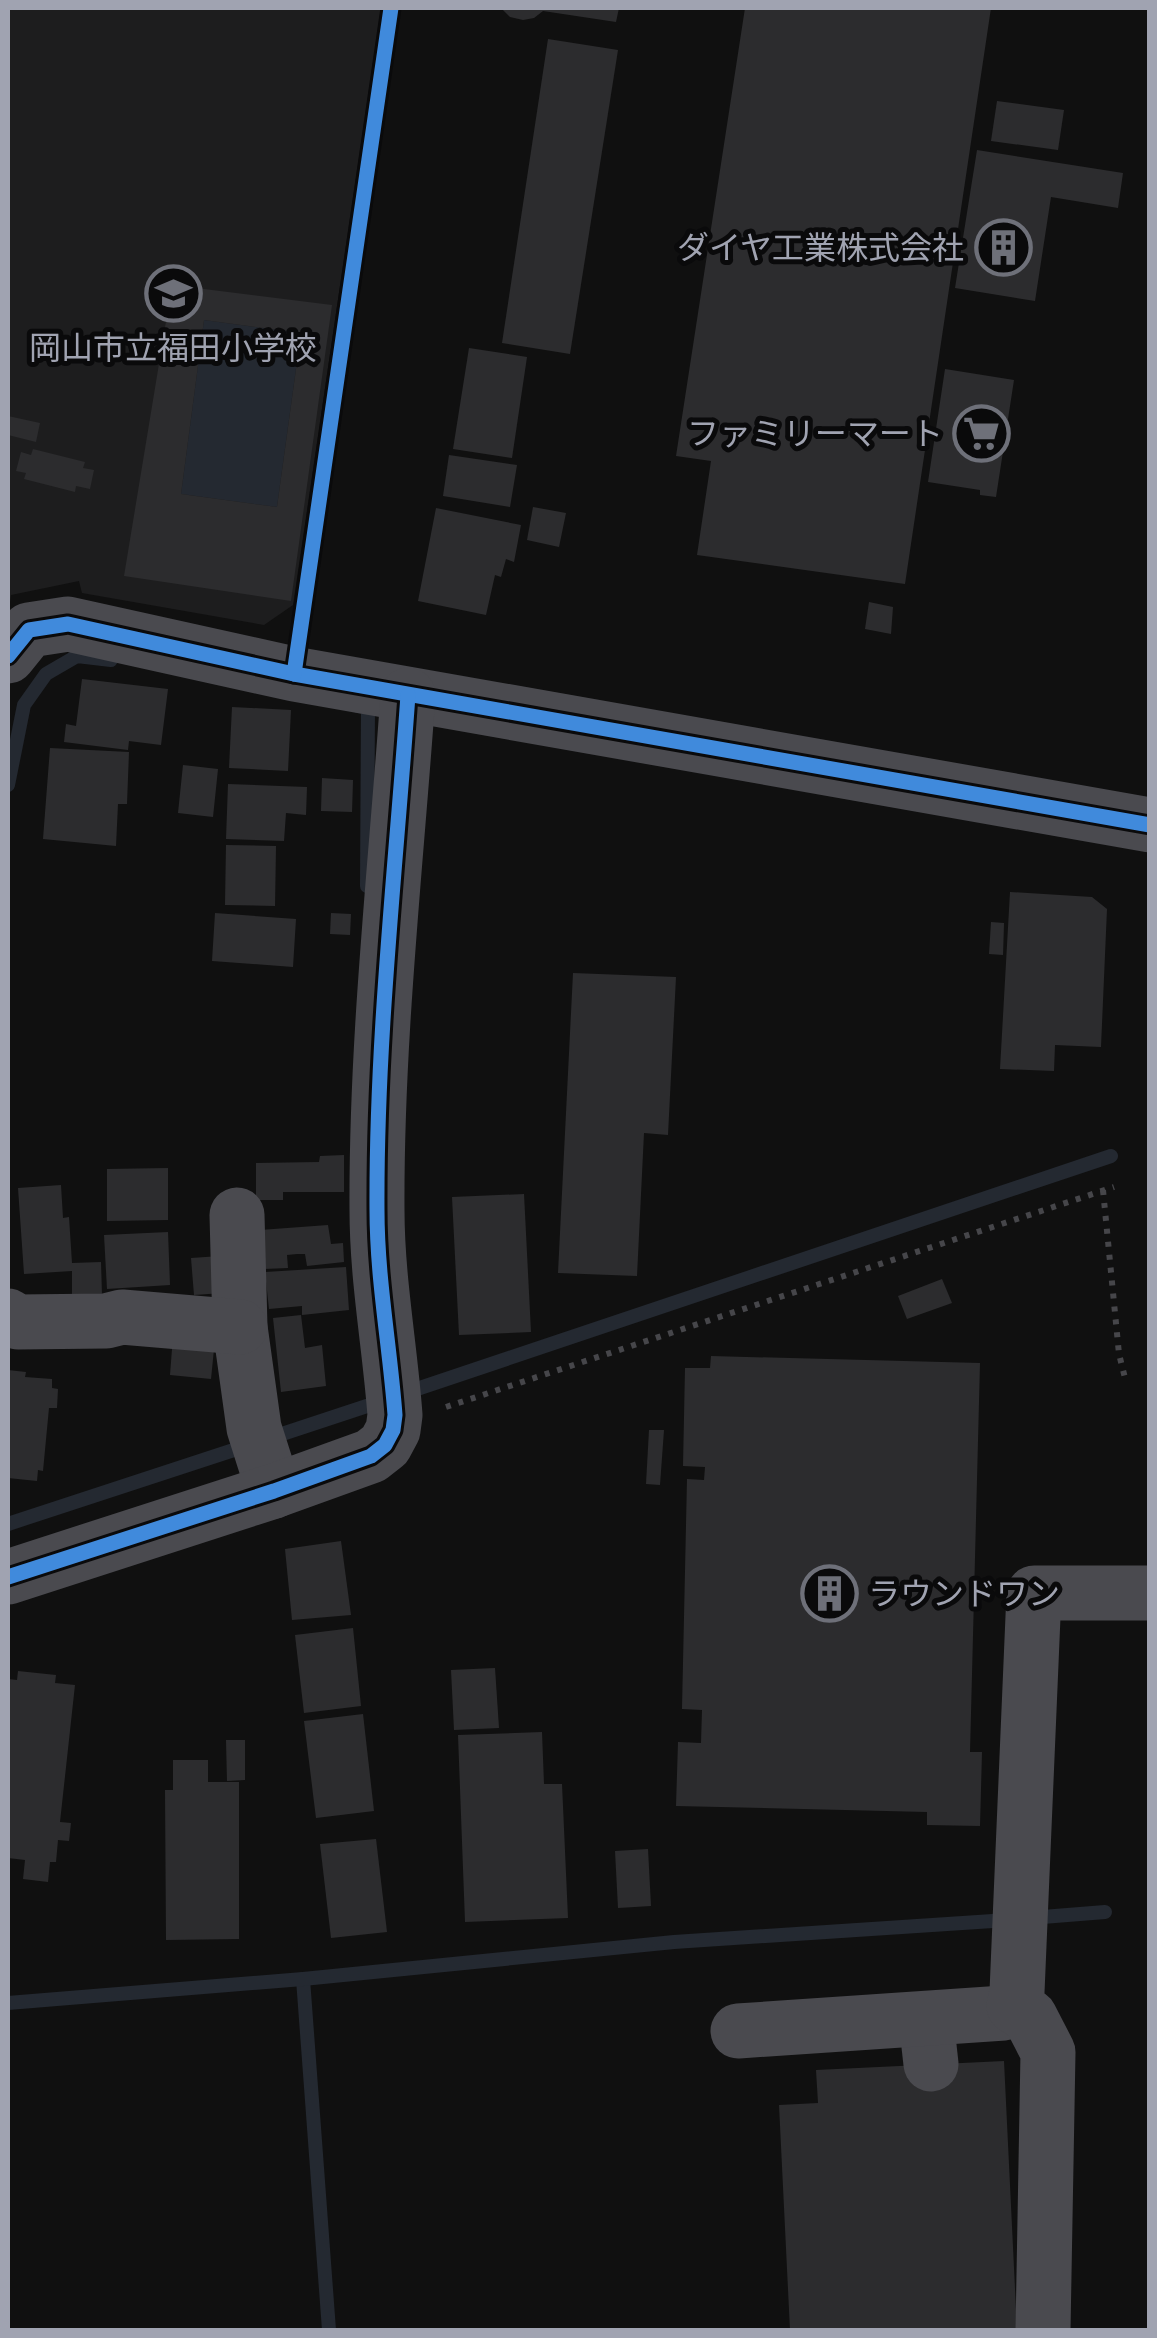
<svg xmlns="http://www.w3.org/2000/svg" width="1157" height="2338" font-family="'Archivo Narrow','Noto Sans JP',sans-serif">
	<rect width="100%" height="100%" fill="#101010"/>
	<polygon fill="#1d1d1e" points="8,8 381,8 293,605 264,625 82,593 79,581 11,595 8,617"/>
	<polygon fill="#242931" points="204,320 301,333 277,507 181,494"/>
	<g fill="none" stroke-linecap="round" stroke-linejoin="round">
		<g stroke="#242931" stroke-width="14">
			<polyline points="358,706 368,707 367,886"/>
			<polyline points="8,785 24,705 46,674 77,656 111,660"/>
			<polyline points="402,1394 1111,1156"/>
			<polyline points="270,1438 382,1401"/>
			<polyline points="8,1524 249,1445"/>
			<polyline points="1030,1918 1105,1912"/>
			<polyline points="303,1979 329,2330"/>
			<polyline points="8,2003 303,1979 674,1942 1008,1920"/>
		</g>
	</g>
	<g fill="#2c2c2e" fill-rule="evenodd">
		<polygon points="501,8 619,8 616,22 543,11 534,18 523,20 510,17"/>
		<polygon points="745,8 991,8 905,584 697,555 711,461 676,456"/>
		<polygon points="548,39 618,50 570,354 502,343"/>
		<polygon points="997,101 1064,110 1058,150 991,141"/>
		<polygon points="977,150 1123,173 1118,208 1051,197 1035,301 955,288"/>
		<path d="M172,285L332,305L291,601L124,576ZM204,320L301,333L277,507L181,494Z"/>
		<polygon points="469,348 527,357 512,458 453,449"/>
		<polygon points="945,369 1014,380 996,497 980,495 980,490 928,482"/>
		<polygon points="8,416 40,423 36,442 8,435"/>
		<polygon points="33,449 85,462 83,468 94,470 90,489 76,486 75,492 24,479 26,473 16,471 21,452 31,455"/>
		<polygon points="449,455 517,465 510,507 443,496"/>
		<polygon points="533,507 566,513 559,547 527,540"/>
		<polygon points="436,508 521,525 514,562 506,559 501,577 495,575 486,615 418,601"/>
		<polygon points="869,602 893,607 891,634 865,629"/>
		<polygon points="82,679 168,689 161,745 129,741 128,750 64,742 66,724 76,726"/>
		<polygon points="232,707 291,710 288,771 229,768"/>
		<polygon points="50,748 129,752 127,804 118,804 116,846 43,839"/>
		<polygon points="183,765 218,769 213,817 178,813"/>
		<polygon points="322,778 353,780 352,812 321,811"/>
		<polygon points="228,784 307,787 306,815 286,813 284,841 226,839"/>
		<polygon points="226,845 276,846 275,906 225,905"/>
		<polygon points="1010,892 1092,897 1107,909 1101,1047 1055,1045 1054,1071 1000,1069"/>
		<polygon points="215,913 296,919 293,967 212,961"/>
		<polygon points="331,913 351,914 350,935 330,934"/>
		<polygon points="991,922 1004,923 1003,955 989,954"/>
		<polygon points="573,973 676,977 668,1135 644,1133 637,1276 558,1273"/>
		<polygon points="344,1155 344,1192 283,1192 283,1200 256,1200 256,1163 319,1162 320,1156"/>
		<polygon points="168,1168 168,1220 107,1221 107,1169"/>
		<polygon points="61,1185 63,1218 69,1217 72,1263 101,1262 102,1295 72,1296 72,1271 24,1274 18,1188"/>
		<polygon points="524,1194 531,1332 459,1335 452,1197"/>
		<polygon points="328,1225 331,1244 343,1243 344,1262 307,1266 305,1254 297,1254 287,1255 288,1268 264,1269 260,1230"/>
		<polygon points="168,1232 170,1285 107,1289 104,1235"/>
		<polygon points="220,1256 223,1293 194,1295 191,1258"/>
		<polygon points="346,1267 349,1310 302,1315 302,1306 269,1309 265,1272"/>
		<polygon points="942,1279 952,1303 907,1319 898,1296"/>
		<polygon points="301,1315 305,1348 322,1345 326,1386 281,1392 273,1318"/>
		<polygon points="173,1336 215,1339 211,1379 170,1375"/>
		<polygon points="711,1356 980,1363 970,1752 982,1752 980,1826 927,1825 927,1812 676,1806 678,1742 701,1743 702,1710 682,1709 687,1479 704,1480 705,1467 683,1466 685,1368 710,1368"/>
		<polygon points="8,1370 26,1372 25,1377 52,1379 52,1388 58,1389 57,1408 49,1408 43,1471 38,1470 37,1481 8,1478"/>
		<polygon points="649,1430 664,1430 660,1485 646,1484"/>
		<polygon points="341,1541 351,1615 292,1620 285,1549"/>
		<polygon points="353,1628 361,1706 304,1713 295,1635"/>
		<polygon points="495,1668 499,1728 454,1730 451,1670"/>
		<polygon points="18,1671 56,1675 55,1683 75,1685 60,1822 71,1823 69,1841 58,1840 56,1862 50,1862 48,1882 23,1879 25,1860 8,1858 8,1679 17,1680"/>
		<polygon points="363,1714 374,1811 316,1818 304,1721"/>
		<polygon points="542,1732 544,1784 562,1784 568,1918 465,1922 458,1735"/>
		<polygon points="226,1740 245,1740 245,1780 227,1781"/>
		<polygon points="173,1760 208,1760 208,1782 239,1782 239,1939 166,1940 165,1790 173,1790"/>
		<polygon points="376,1839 387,1932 331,1938 320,1844"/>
		<polygon points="648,1849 651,1906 618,1908 615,1851"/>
		<polygon points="1004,2061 1017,2330 790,2330 779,2105 818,2103 816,2070"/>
	</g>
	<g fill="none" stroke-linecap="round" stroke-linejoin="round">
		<g stroke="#46464a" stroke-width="6" stroke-dasharray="5 8" stroke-linecap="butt">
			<polyline points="1103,1190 1119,1354 1126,1382"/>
			<polyline points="446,1407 1114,1187"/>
		</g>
		<g stroke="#4a4a4f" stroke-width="55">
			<polyline points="8,656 29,630 68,624 294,674 1150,825"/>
			<polyline points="237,1215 240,1327 254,1428 274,1491"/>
			<polyline points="8,1316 18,1322 106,1321 122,1317 240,1327"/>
			<path d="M8,1577L274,1491L371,1456L385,1445L393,1430L395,1415C390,1347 377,1279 377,1210C376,1039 396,866 408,695"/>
			<polyline points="926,2019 931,2064"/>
			<polyline points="738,2031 1004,2013 1014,2006"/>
			<polyline points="1043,2330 1048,2052 1030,2017 1014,2006 1017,1992 1034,1593 1150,1593"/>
		</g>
		<defs>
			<g id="cycleway">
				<polyline points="8,656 29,630 68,624 294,674 1150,825"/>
				<polyline points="294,674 391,8"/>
				<path d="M8,1577L274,1491L371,1456L385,1445L393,1430L395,1415C390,1347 377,1279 377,1210C376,1039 396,866 408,695"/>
			</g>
		</defs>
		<use href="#cycleway" stroke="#0a0a0b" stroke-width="21"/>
		<use href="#cycleway" stroke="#408adc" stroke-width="15"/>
	</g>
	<defs>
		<symbol id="building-ring" viewBox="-11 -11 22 22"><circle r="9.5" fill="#0a0a0b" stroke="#6e7079" stroke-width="1.5"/><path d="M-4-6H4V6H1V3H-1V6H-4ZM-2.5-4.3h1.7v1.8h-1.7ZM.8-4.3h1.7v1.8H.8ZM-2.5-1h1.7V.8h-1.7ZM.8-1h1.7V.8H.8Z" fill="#6e7079"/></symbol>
		<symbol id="school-ring" viewBox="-11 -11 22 22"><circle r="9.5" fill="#0a0a0b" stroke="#6e7079" stroke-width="1.5"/><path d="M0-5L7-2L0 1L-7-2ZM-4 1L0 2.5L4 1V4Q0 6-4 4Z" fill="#6e7079"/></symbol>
		<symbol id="supermarket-ring" viewBox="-11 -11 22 22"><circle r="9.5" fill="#0a0a0b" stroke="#6e7079" stroke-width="1.5"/><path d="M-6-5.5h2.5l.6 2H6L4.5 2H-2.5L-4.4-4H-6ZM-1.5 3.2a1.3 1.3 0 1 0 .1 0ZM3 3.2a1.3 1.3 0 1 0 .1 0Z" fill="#6e7079"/></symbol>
	</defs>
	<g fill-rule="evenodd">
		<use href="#building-ring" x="972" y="216" width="63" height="63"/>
		<use href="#school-ring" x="142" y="262" width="63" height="63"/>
		<use href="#supermarket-ring" x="950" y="402" width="63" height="63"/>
		<use href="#building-ring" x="798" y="1562" width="63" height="63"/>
	</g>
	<g text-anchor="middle" stroke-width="10" stroke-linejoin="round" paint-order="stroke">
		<g font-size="32" fill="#a0a3b1" stroke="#0a0a0b" text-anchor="end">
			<text x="964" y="259">ダイヤ工業株式会社</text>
			<text x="173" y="359" text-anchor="middle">岡山市立福田小学校</text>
			<text x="943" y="445">ファミリーマート</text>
			<text x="868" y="1605" text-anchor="start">ラウンドワン</text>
		</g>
	</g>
	<rect width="1157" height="2338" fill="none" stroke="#a0a3b1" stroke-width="20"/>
</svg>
